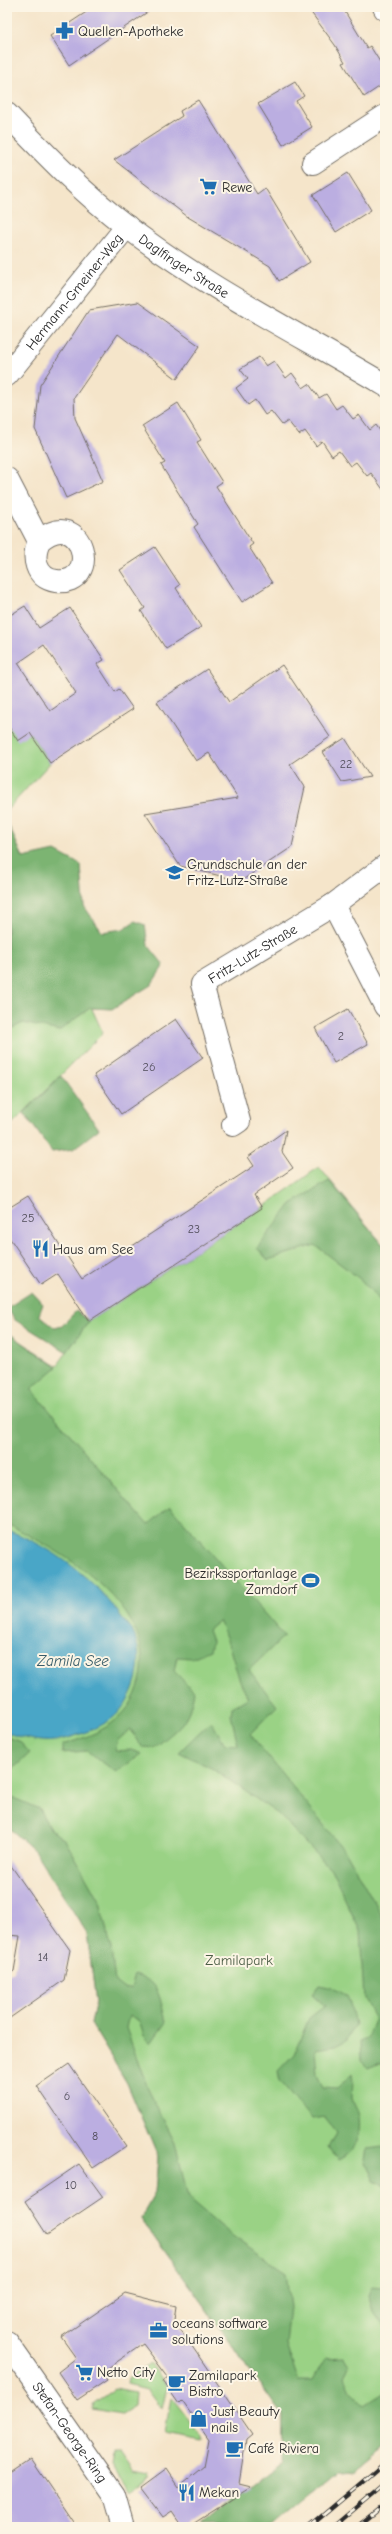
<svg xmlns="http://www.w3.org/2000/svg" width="392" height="2534" font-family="'Comic Neue',sans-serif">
	<rect width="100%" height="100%" fill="#fcf5e5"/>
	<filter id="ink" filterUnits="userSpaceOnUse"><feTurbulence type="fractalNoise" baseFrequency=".025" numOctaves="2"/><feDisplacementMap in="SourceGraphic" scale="8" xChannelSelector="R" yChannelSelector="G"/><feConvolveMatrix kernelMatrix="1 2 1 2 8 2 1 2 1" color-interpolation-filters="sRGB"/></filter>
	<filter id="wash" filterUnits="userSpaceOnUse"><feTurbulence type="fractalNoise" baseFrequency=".012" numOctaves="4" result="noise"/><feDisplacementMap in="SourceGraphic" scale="16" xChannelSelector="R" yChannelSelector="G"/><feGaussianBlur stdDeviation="0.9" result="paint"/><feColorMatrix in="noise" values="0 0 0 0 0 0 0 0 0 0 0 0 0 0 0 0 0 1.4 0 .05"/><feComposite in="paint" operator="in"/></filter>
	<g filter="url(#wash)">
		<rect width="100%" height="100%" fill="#f5e5ca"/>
		<g fill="#9ad285" stroke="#627e58">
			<polygon points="7,724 30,733 50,763 7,810"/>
			<polygon points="7,822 103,1033 7,1129"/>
			<polygon points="319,1167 385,1247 385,2442 352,2470 336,2471 310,2493 282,2460 282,2415 141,2218 155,2193 158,2157 127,2083 91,2024 96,2002 87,1933 34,1850 7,1826 7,1332 57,1366 89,1321 262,1208"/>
			<polygon points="150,2364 167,2387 162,2409 147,2389 127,2384 128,2379"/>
			<polygon points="115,2389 135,2393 134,2406 121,2414 92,2409 94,2404"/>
			<polygon points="171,2397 202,2436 202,2441 165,2434"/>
			<polygon points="113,2450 120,2450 134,2470 149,2473 148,2477 130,2490 111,2462"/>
		</g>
		<g fill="#7bb472" stroke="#53704e">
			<polygon points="7,822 23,858 55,851 81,865 84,906 102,932 123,929 135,921 145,925 148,945 164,965 151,985 112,1009 90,1008 59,1031 23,1023 7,1031"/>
			<polygon points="61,1076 99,1129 73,1149 52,1152 24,1113"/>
			<polygon points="329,1181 385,1247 385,1306 360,1279 315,1245 268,1260 257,1248 291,1204"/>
			<polygon points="32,1292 43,1304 39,1315 55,1328 62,1326 76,1311 89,1321 67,1352 15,1320 7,1308"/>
			<path d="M7,1332L57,1367L31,1389L148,1525L170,1506L284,1636L249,1670L277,1706L250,1734L347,1854L385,1921V2066L380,2063L368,2068L361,2061L360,2041L368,2038L375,2020L364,1999L360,1931L331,1869L278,1814L213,1769L179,1752L211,1721L225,1744L238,1745L231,1715L232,1707L248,1698C234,1673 232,1646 219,1621L208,1630L212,1641L210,1650L192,1658L177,1657L174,1671L194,1691C189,1724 178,1728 154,1748L142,1747L131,1729L118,1740L115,1751L131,1750L142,1754L116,1772L87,1751L62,1753V1745C98,1734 130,1721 140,1681C158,1606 63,1552 7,1524Z"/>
			<polygon points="7,1737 19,1741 30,1753 14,1768 7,1768"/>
			<path d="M7,1795L39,1809L51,1830L65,1840L100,1902L111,1948L115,1982L124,1989L131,1988L135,1974C160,1982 160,1999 166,2022L151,2043L144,2036L139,2021L129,2015L126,2028L147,2086L175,2142L188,2198L234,2237L286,2272L290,2307L286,2344L298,2380H313L325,2358L344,2357L349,2365L344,2377L350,2390L365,2405L385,2392V2442L352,2470L336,2471L269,2527H200L281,2460L282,2415L141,2218L155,2193L158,2157L127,2083L91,2024L96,2002L87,1933L34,1850L7,1826Z"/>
			<path d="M319,1985C351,1991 348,1994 355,2025L347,2040L335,2046L315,2049L317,2075L323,2087L337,2088L352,2073C354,2084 352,2089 352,2098C353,2104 358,2110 359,2116C361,2135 357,2152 339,2160L328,2148L336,2132L324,2117L312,2119L280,2081L278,2071L294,2054L309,2018L325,2006L312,1994Z"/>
			<polygon points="383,2147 385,2149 385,2186 374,2181 365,2160 367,2149"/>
			<polygon points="372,2286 383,2287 385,2290 385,2328 373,2311 368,2295"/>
		</g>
		<path fill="#48a6c7" stroke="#3a6879" d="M7,1530C52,1546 96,1580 123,1619C127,1624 133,1631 135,1637C144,1663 136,1693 118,1713C106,1727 72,1738 55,1741C41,1743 20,1737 7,1733Z"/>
		<g id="blocks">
			<g fill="#bbaee1" fill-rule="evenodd">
				<polygon points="94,7 155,7 69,65 50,36"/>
				<polygon points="307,7 342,7 367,48 370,46 385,70 385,83 364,97 343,63 345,62 335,45"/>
				<polygon points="295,82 304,96 296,101 312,127 283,145 258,104"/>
				<polygon points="198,100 257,194 265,188 310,262 279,281 270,266 188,217 114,160 182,116 180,111"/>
				<polygon points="348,173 371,210 336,232 313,195"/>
				<polygon points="138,302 200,346 177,379 118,334 74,398 75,418 103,481 66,498 35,429 40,385 89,310"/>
				<polygon points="259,357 266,366 274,361 286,378 292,373 303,388 309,384 319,398 326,394 336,409 342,405 353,419 359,415 370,430 376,425 385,438 385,492 371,473 367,476 356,462 350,466 339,451 332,456 322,441 316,446 305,431 299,435 288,421 282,425 271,411 265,415 255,400 248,405 236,388 248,379 240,369"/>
				<polygon points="178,403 201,440 197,442 222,482 216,486 253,544 249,547 272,583 242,602 194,527 198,524 161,465 165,463 142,426"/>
				<polygon points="155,547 180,585 176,588 201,627 166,649 141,611 145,608 120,570"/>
				<path d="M25,606L39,628L70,608L104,660L97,664L115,692L119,689L133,709L50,763L30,733L18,741L7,724V617ZM44,645L76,693L50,711L18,663Z"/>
				<polygon points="282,665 330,737 290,764 305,787 292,847 241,881 180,866 145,813 238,798 209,753 196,761 157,702 207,669 229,702"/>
				<polygon points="345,738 370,777 342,782 323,752"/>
				<polygon points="348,1009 368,1044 334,1063 315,1028"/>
				<polygon points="176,1019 203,1058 121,1114 94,1075"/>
				<polygon points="286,1130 282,1152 293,1168 254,1195 262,1208 89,1321 58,1274 41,1285 7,1234 7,1209 28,1196 82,1279 254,1166 248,1157"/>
				<polygon points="7,1860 70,1950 64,1980 7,2020 7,1976 14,1971 20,1936 7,1935"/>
				<polygon points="69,2064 126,2146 93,2168 37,2086"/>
				<polygon points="79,2164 103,2197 47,2235 25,2201"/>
				<polygon points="125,2293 176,2306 174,2320 252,2434 246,2439 239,2484 251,2487 188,2527 182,2527 171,2511 162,2517 140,2488 166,2469 178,2487 204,2466 209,2440 182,2401 179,2404 163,2381 168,2377 143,2344 102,2372 107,2380 77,2400 58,2372 76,2358 61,2337"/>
				<polygon points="31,2459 77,2527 7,2527 7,2475"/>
			</g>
		</g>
	</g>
	<g filter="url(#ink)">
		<use href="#blocks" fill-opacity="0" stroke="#726c63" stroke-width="1"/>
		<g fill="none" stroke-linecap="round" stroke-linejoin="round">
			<defs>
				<g id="minor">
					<polyline points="384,7 385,9"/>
					<path id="s1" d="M7,114C45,154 83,193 126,226C205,287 299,334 385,385"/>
					<polyline points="313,163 385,116"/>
					<path id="s2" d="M7,375L127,226"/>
					<path d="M7,479L39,541C32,557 35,578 56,581C102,587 84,503 39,541"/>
					<polyline points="333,905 385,1006"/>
					<path id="s3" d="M233,1125L239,1121L202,984L333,905L385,866"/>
					<path id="s4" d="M7,2342L114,2495L123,2527"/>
				</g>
			</defs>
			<use href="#minor" stroke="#726c63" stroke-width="24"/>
			<use href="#minor" stroke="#fff" stroke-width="22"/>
			<defs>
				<g id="rail">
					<polyline points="309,2527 385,2463"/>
					<polyline points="334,2527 385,2484"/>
					<polyline points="357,2527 385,2504"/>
				</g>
			</defs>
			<use href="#rail" stroke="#2b2b2b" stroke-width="4.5"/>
			<use href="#rail" stroke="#fcf5e5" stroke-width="3" stroke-dasharray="9" stroke-linecap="butt"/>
		</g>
	</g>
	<defs>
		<symbol id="pharmacy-bare" viewBox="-9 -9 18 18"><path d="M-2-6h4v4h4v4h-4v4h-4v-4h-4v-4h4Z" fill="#1f6fb2" stroke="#fcf5e5" stroke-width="2.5" paint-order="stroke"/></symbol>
		<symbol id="supermarket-bare" viewBox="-9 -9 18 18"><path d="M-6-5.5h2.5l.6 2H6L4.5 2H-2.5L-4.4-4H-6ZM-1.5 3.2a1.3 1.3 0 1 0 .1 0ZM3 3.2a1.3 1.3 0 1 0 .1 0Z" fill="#1f6fb2" stroke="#fcf5e5" stroke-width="2.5" paint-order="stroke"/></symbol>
		<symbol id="school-bare" viewBox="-9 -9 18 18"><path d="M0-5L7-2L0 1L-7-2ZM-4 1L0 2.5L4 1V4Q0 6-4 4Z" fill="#1f6fb2" stroke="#fcf5e5" stroke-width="2.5" paint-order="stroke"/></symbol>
		<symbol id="restaurant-bare" viewBox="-9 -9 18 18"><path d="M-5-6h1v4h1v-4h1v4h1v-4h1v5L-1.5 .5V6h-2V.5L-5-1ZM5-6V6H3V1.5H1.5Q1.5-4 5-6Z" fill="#1f6fb2" stroke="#fcf5e5" stroke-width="2.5" paint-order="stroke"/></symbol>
		<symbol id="stadium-bare" viewBox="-9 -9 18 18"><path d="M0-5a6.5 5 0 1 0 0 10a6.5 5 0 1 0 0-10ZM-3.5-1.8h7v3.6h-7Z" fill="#1f6fb2" stroke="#fcf5e5" stroke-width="2.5" paint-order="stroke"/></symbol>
		<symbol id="office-bare" viewBox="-9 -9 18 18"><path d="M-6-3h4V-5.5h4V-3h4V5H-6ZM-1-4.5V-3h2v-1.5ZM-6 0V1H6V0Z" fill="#1f6fb2" stroke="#fcf5e5" stroke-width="2.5" paint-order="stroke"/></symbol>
		<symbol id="cafe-bare" viewBox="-9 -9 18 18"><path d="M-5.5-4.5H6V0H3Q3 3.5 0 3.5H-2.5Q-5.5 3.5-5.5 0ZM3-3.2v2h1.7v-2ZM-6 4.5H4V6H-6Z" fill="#1f6fb2" stroke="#fcf5e5" stroke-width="2.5" paint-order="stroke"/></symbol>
		<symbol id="shop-bare" viewBox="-9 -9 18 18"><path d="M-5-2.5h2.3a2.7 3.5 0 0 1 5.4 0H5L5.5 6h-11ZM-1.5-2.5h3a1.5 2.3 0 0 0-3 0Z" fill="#1f6fb2" stroke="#fcf5e5" stroke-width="2.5" paint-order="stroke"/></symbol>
	</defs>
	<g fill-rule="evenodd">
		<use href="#pharmacy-bare" x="52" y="18" width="25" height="25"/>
		<use href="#supermarket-bare" x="196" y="174" width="25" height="25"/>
		<use href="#school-bare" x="162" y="860" width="25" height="25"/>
		<use href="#restaurant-bare" x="28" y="1236" width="25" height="25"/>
		<use href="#stadium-bare" x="298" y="1568" width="25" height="25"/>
		<use href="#office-bare" x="146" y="2318" width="25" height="25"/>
		<use href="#supermarket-bare" x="72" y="2360" width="25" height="25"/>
		<use href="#cafe-bare" x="164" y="2370" width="25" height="25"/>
		<use href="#shop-bare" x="186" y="2406" width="25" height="25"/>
		<use href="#cafe-bare" x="222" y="2436" width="25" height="25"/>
		<use href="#restaurant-bare" x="174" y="2480" width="25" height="25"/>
	</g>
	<g text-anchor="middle" stroke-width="4" stroke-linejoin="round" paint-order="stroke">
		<g font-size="12" fill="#4f4c58">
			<text x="346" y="768">22</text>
			<text x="341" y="1040">2</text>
			<text x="149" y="1071">26</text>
			<text x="28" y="1222">25</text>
			<text x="194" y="1233">23</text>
			<text x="43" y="1961">14</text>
			<text x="67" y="2100">6</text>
			<text x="95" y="2140">8</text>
			<text x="71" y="2189">10</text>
		</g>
		<g font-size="14" fill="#2b2b2b" stroke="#fcf5e5" text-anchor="start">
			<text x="78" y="36">Quellen-Apotheke</text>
			<text x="222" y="192">Rewe</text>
			<text x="187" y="869">Grundschule an der<tspan x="187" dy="16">Fritz-Lutz-Straße</tspan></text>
			<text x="53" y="1254">Haus am See</text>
			<text x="297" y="1578" text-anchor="end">Bezirkssportanlage<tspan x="297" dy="16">Zamdorf</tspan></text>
			<text x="172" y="2328">oceans software<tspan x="172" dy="16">solutions</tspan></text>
			<text x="97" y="2377">Netto City</text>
			<text x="189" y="2380">Zamilapark<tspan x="189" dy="16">Bistro</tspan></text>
			<text x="211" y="2416">Just Beauty<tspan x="211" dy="16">nails</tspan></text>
			<text x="248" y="2453">Café Riviera</text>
			<text x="199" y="2497">Mekan</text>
		</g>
		<g font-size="14" fill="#2b2b2b" stroke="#fcf5e5">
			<text dy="5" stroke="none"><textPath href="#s1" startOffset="234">Daglfinger Straße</textPath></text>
			<text dy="5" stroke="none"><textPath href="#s2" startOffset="107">Hermann-Gmeiner-Weg</textPath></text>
			<text dy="5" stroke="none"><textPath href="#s3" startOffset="208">Fritz-Lutz-Straße</textPath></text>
			<text dy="5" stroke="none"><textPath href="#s4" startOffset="110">Stefan-George-Ring</textPath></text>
		</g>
		<g font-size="14" fill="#4c5d46" stroke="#fcf5e5">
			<text x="239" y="1965">Zamilapark</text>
		</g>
		<g font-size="15" font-style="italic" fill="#375c69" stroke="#fcf5e5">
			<text x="73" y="1666">Zamila See</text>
		</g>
	</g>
	<rect width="392" height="2534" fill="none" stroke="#fcf5e5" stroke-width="24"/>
</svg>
